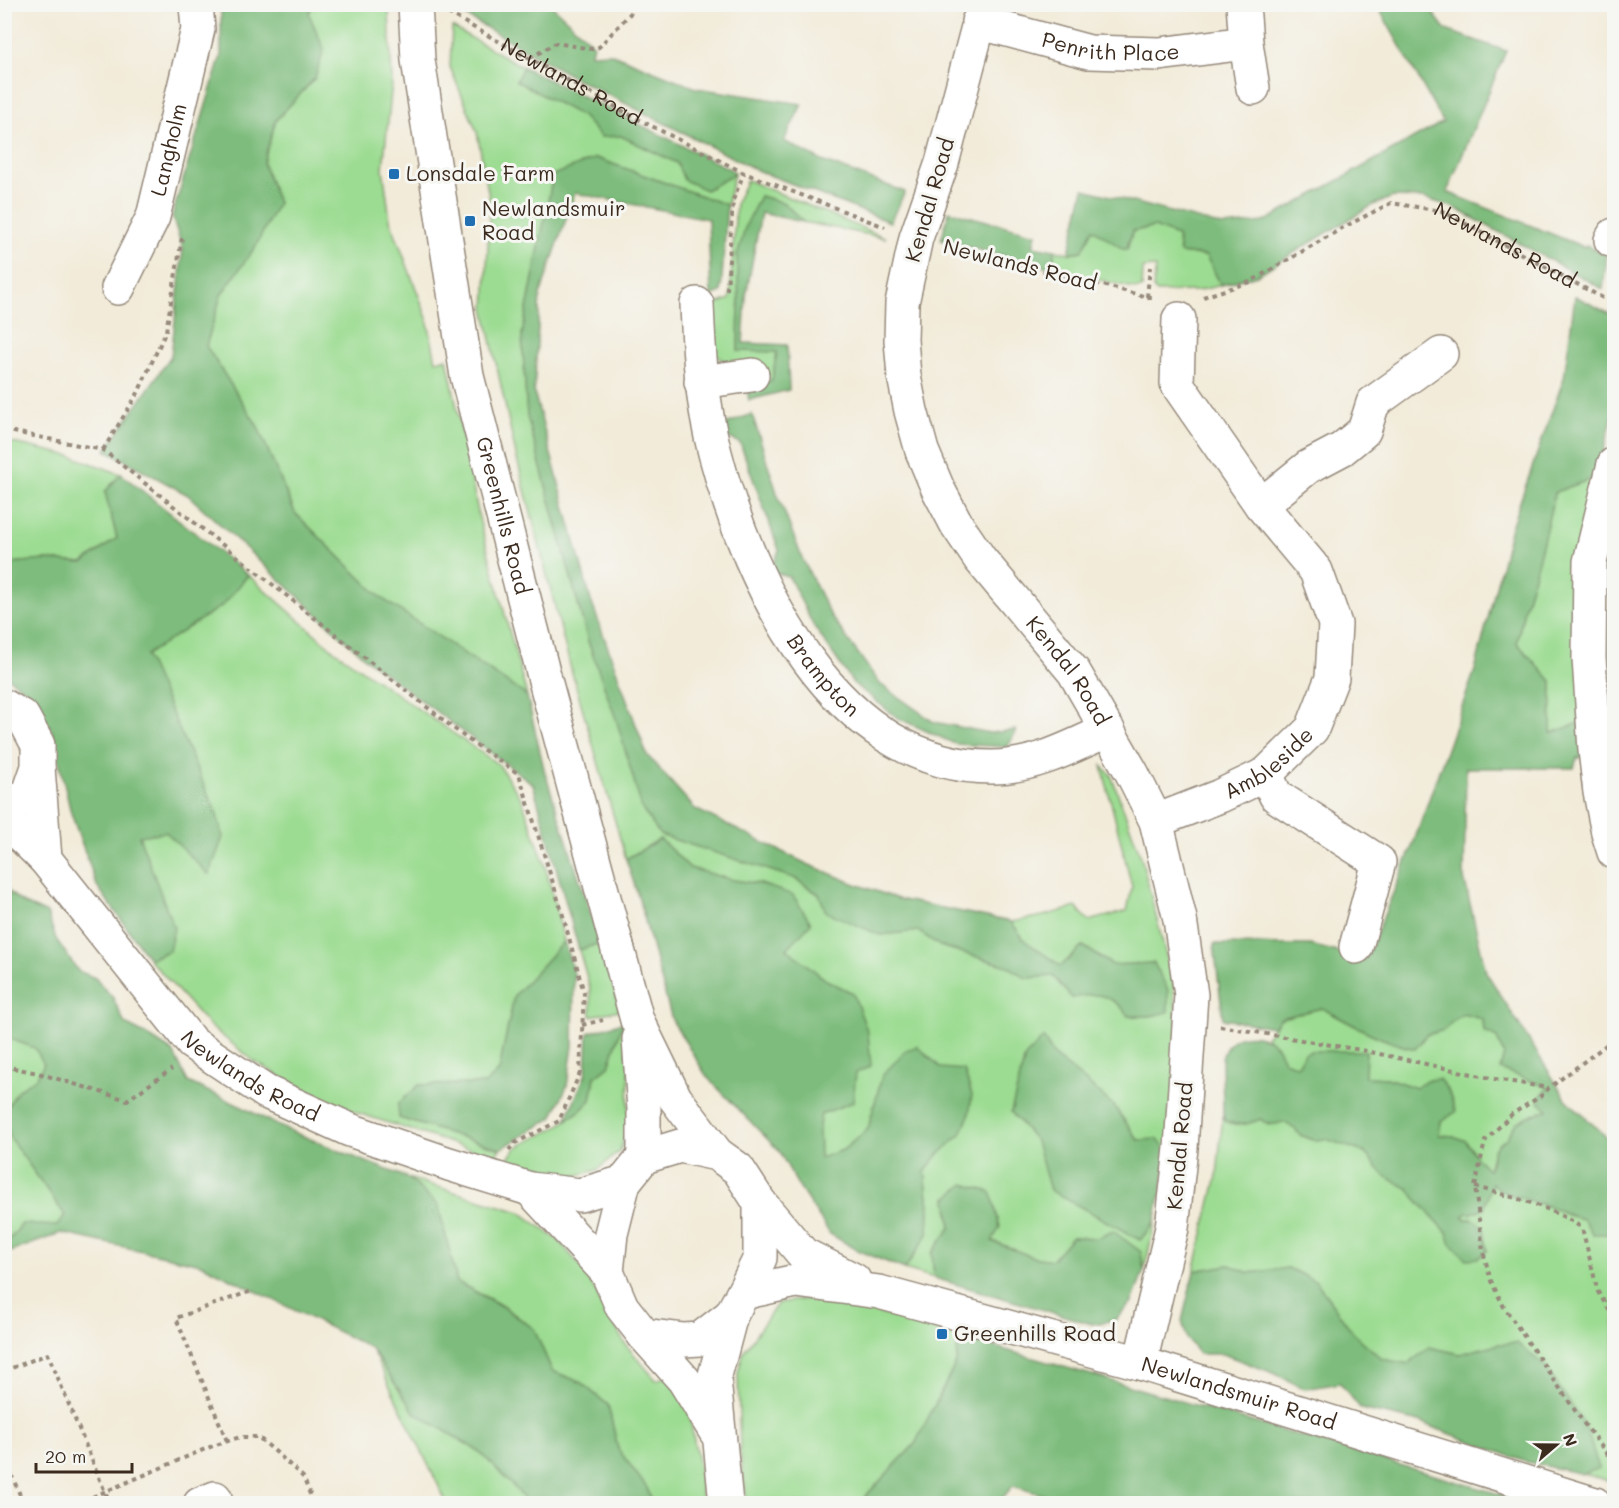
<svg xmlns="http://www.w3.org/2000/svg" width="1619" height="1508" font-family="Mali,sans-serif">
	<rect width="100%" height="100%" fill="#f6f6f2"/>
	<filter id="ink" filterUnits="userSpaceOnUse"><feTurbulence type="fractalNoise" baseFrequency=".0167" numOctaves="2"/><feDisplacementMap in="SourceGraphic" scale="12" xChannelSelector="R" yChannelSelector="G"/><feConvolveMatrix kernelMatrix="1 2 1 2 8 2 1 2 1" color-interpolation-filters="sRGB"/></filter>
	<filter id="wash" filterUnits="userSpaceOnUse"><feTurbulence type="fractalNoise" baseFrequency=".008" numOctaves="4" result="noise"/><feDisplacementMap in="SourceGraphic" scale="24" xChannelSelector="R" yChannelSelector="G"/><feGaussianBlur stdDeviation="1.35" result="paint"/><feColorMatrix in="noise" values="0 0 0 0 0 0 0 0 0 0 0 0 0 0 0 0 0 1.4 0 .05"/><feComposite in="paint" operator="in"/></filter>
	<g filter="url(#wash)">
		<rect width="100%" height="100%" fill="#f2ebd9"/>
		<g fill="#9cdc92" stroke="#6c8358" stroke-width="1.5">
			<polygon points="379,4 389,12 392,83 383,168 390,220 427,318 436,361 447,358 480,522 527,696 380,597 295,513 257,425 206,346 221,295 255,247 278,203 263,163 276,120 315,78 309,14 312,5"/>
			<path d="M452,27L523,67L516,81L582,116L601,137L621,136L677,163L685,180L706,190L734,174L727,205L596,158L553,175L522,335L527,416L589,644L660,835L794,878L880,935L918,931L940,946L1008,966L1026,978L1053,976L1072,998C1080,997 1089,994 1097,995C1109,996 1123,1006 1128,1016H1150L1167,1012L1154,963L1112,965L1083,946L1061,966L1025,941L1011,922L1043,916L1076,907L1089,921L1127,911L1132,887L1102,766L1111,775L1141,857L1173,983L1178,1033L1169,1151L1138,1140L1114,1106L1083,1079L1054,1056L1043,1038L1011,1112L1036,1141L1051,1190L1140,1240L1155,1222L1144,1271L1141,1252L1098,1238L1072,1237L1052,1260L1032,1257L991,1240L947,1198L951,1228L932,1253L934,1278L905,1269L928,1234L929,1206L925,1172L937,1156L961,1134L941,1068L917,1046L882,1076L868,1129L843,1150L820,1159L819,1127L821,1114L853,1102V993L826,980L787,949L761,884L733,880L690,868L660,839L626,859L571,669L516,455L485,312L490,202L477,132L450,67Z"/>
			<polygon points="747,180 886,238 803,222 784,203 760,196 739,304 738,350 777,352 772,380 760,384 730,367 713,352 711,306 730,299 736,203"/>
			<polygon points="1155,227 1177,236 1180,253 1206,256 1221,285 1197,291 1157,292 1153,288 1156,267 1143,268 1142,288 1137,289 1051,268 1055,250 1069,253 1082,251 1093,229 1123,249 1127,249 1133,231"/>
			<polygon points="5,441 71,456 121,474 105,492 117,538 82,563 46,560 11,563 5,553"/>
			<polygon points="1597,477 1580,723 1551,734 1552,682 1517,643 1524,609 1536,569 1555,492"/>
			<polygon points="248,575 332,649 499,765 522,800 545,865 564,941 514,996 499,1071 486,1084 419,1085 399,1118 501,1149 494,1157 327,1103 255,1062 211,1027 149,959 169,951 139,836 166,831 209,874 216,812 145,655 223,605"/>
			<polygon points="600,943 620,1010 591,1016 590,988 579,950"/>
			<path d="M1322,1008C1353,1025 1380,1041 1415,1049L1426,1035L1443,1030L1454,1020L1463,1014L1483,1019L1484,1031L1497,1038L1504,1055L1549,1088L1541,1096L1548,1110L1534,1114L1516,1123L1507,1138L1498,1144L1493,1151L1488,1170L1476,1157L1466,1141L1453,1136L1439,1135L1441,1121L1416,1088L1387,1078L1364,1077L1366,1052L1305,1053L1298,1066L1284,1062L1276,1045L1266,1037L1281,1018Z"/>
			<polygon points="623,1022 629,1069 628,1126 620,1151 597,1170 568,1178 506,1160 517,1147 555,1128 580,1111 591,1100 595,1077 609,1066"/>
			<polygon points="5,1037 35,1048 44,1064 37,1077 18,1090 5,1111"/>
			<path d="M1223,1114L1225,1121C1242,1128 1246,1124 1261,1119L1268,1125L1284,1122L1296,1130L1300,1135L1313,1140L1326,1139L1364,1152L1385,1176L1409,1189L1415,1198L1447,1232L1451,1244L1478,1258L1487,1251L1484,1228L1472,1219H1465L1463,1216L1466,1213L1484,1208L1492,1182L1557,1209L1567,1215L1583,1219C1588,1228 1600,1233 1611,1234L1614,1230V1482L1583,1474L1599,1468L1498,1344L1460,1354L1429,1347L1409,1364L1382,1359L1353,1333L1316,1281L1288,1268L1249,1273L1229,1265L1194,1271L1217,1176Z"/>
			<polygon points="4,1117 10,1138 65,1215 57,1226 22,1224 11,1238 5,1238"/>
			<polygon points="408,1178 520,1212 558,1240 583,1269 625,1344 656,1380 668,1376 688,1408 699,1467 702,1503 653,1503 647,1488 618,1449 608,1405 580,1382 552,1371 534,1329 503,1306 457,1282 438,1205"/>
			<polygon points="822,1297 958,1336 957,1361 915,1444 859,1503 747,1503 740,1452 738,1372 744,1351 778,1303"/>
			<polygon points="371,1348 414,1412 480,1452 517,1490 527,1503 447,1503"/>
		</g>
		<g fill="#7dbc7c" stroke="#5c734d" stroke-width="1.5">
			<polygon points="1426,4 1446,30 1506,51 1447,192 1584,247 1586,245 1607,256 1603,289 1453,207 1423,198 1393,197 1373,205 1257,275 1221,285 1206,256 1180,253 1177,236 1155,227 1133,231 1128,243 1128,249 1123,249 1093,229 1082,251 1069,253 1084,189 1223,226 1264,222 1443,122 1377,5"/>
			<polygon points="221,5 312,5 309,14 324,49 315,78 276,120 263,163 278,203 255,247 221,295 206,346 257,425 295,513 380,597 527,696 545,773 600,943 579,950 533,784 366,659 188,495 106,450 171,356 183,249 172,216 221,56"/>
			<polygon points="457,5 551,5 594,45 590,54 610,53 696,88 802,104 784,141 822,161 905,192 890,222 759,171 577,79 457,11"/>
			<polygon points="523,67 732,170 734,174 706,190 684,180 677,163 621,136 601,137 582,116 516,81"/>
			<path d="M596,158L727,205L721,292L711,296L708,219L575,193L540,295L534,392L591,601L647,755L695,809L807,864L853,883L898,899L1011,922L1025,941L1061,966L1083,946L1112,965L1154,963L1168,990V1012L1150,1016H1128C1123,1006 1109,996 1097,995C1089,994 1080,997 1072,998L1053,976L1026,978L1008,966L940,946L918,931L880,935L826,912L819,894L794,878L660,835L642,809L617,722L589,644L527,416L522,335L553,175Z"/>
			<polygon points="760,196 784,203 803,222 761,213 746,296 743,343 787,345 789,390 749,400 747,389 772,380 777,352 738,351 739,304 737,256 746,225"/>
			<polygon points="949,211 1036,234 1033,246 1055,250 1051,268 941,240"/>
			<path d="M1575,296L1614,316V411L1597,477L1555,492L1536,569L1524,609L1517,643L1552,682L1551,733L1580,723L1583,757L1577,758L1574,768H1466L1464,878L1486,972L1566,1099L1614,1144V1230L1611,1234H1593L1583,1219L1568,1215L1557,1209L1508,1194L1498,1189L1492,1183L1484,1208L1470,1214L1466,1213L1463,1216L1465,1219L1475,1220L1484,1228L1487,1251L1478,1258L1467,1259L1451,1244L1447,1232L1415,1198L1409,1189L1385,1176L1364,1152L1326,1139L1314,1140L1300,1135L1296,1130L1284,1122C1275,1124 1267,1127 1261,1119C1246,1124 1242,1127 1225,1121L1223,1114L1222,1058C1225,1050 1228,1043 1235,1039C1247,1033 1267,1035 1275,1045C1279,1049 1282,1056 1284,1061L1298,1066L1305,1053L1311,1051H1366L1365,1077L1387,1078L1416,1088L1426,1080L1439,1079L1448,1090L1456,1112L1441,1121L1439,1135L1453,1136L1466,1141L1476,1157L1488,1170L1491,1163L1493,1151L1498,1144L1507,1138L1516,1123L1526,1117L1548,1110L1539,1101L1541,1096L1549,1088L1500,1069L1504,1055L1497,1038L1484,1031L1483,1019L1463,1014L1454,1020L1444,1030L1426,1035L1415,1049C1380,1041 1353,1025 1322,1008L1281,1018L1273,1027L1223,1019L1214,944L1310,945L1366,959L1412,847L1475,670L1511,527L1564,378Z"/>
			<polygon points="752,414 777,493 802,558 831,616 880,684 934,722 990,733 1016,730 1008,747 955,744 898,718 853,683 813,625 789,577 771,571 779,550 740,443 725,436 723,425"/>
			<polygon points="121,474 248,575 223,605 146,655 216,812 223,837 209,875 166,832 139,836 174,928 169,951 149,959 97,886 71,813 52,731 32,695 5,675 5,553 11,563 46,560 83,563 117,538 105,492"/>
			<polygon points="660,839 690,868 733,880 761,884 793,895 811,923 787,949 826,980 853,993 868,1033 871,1066 856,1073 853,1102 821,1114 819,1127 820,1158 843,1150 868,1129 882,1076 904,1052 917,1046 941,1068 964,1070 972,1095 969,1115 961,1134 937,1156 925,1172 929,1206 928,1234 905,1269 859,1251 830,1234 799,1187 779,1151 707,1077 672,1020 640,902 626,859"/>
			<path d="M4,885C15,901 29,907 47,913L56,939L78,971L95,978L113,998L125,1024L145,1034L173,1052L188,1082L242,1107L281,1127L364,1161L408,1178L438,1205L457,1282L503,1307L534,1329L552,1371L580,1382L608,1405L618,1449L647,1488L653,1503H527L517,1490L480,1452L414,1412L371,1348L201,1264L61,1233L5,1254V1238H11L22,1224L57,1226L65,1215L10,1138L5,1117V1111L18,1090L37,1077L44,1064L35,1048L5,1037Z"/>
			<polygon points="564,941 574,974 573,1046 567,1086 552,1118 501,1149 399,1118 398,1104 419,1085 485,1084 499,1071 514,996"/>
			<polygon points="623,1022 609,1066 595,1077 591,1100 580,1111 566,1120 586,1073 588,1033"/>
			<polygon points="1043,1038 1054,1056 1083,1079 1114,1106 1138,1140 1157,1139 1169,1151 1155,1222 1140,1240 1050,1190 1036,1141 1011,1112 1025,1057"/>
			<polygon points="964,1184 991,1192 1000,1227 992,1241 1032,1257 1052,1260 1072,1237 1098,1238 1113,1231 1141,1252 1144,1271 1132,1302 1115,1320 1092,1324 934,1278 932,1253 951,1227 947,1198"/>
			<polygon points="1229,1265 1249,1273 1288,1268 1316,1281 1353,1333 1382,1359 1409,1364 1429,1347 1460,1354 1498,1344 1517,1343 1544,1365 1585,1425 1599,1468 1583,1474 1523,1461 1416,1421 1361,1409 1340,1383 1305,1389 1276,1374 1223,1354 1199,1354 1187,1339 1182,1321 1194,1271"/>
			<polygon points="958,1336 1530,1503 1074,1504 1013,1486 998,1503 859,1503 915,1444 957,1361"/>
		</g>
	</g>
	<g filter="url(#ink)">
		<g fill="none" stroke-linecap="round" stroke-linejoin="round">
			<defs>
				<g id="minor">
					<path id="s3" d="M415,4L418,60L467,376L545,680L637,1020L675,1098L717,1154"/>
					<path id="s4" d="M984,4L942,163L916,238L902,303L901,340L904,376L911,411L922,451L938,489L957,525L980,559L1074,672L1132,773L1156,821L1180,919L1191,995L1181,1148L1172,1228L1140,1363"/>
					<path id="s5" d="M978,22L1089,52L1159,54L1246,43L1243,4"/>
					<polyline points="1246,43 1253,88"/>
					<polyline points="1611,240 1614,235"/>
					<path id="s6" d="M118,288L153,217L198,29L196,4"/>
					<path id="s7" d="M697,304C699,355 702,404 715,453C749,584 835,767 992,767C1034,767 1071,747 1108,730"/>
					<polyline points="701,382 752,375"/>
					<polyline points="1614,464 1590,562 1589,658 1595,750 1600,792 1608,833 1614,852"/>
					<polyline points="1261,505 1308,467 1342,449 1364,431 1373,403 1441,354"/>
					<polyline points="4,706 23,717 38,745 38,767 29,793 4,812"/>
					<polyline points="38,768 45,859"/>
					<polyline points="1266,774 1276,796 1379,862 1356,947"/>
					<path id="s8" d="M4,819L45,859L192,1043L266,1092L350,1130L449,1164L530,1189L580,1195L624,1182"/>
					<path id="s9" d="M1156,821L1220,796L1266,774L1312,729L1332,678L1335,624L1316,571L1261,505L1177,384L1179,319"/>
					<polyline points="639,1039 644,1109 644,1157"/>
					<polygon points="680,1146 717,1154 738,1169 760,1203 760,1258 743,1293 731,1315 700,1339 684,1340 644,1335 622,1307 607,1272 611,1234 624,1182 644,1157"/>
					<polyline points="530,1189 607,1272"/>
					<polyline points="760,1203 803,1254 854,1280"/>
					<path id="s10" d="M743,1293L796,1281L879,1292L1140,1363L1595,1504"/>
					<polyline points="644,1335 684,1380 716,1432"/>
					<polyline points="200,1504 215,1498"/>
					<polyline points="726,1504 714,1379 731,1315"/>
				</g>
			</defs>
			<use href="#minor" stroke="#968a7c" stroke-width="36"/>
			<g stroke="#968a7c" stroke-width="4" stroke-dasharray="4.5 4.5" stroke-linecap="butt">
				<path id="s1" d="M448,13L632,116L744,173L885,227"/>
				<polyline points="530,58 556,43 592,49 599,47 639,4"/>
				<polyline points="946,249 1095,283 1147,297 1155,297"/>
				<polyline points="1611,270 1612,302"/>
				<polyline points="727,290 733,200 744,173"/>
				<polyline points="1147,297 1150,267"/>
				<path id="s2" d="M1203,297L1250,282L1344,227L1391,203L1442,211L1614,304"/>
				<polyline points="4,430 103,450 466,738 519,774 562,912 584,993 580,1073 559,1121 515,1143 509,1150"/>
				<polyline points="103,450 138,393 166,331 182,238"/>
				<polyline points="582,1025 603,1020"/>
				<polyline points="1220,1026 1366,1051 1495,1079 1549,1088"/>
				<polyline points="1614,1039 1549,1088 1541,1096 1512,1114 1485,1141 1475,1187 1483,1251 1491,1281 1504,1307 1585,1425 1614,1463"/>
				<polyline points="4,1066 38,1073 127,1100 172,1069"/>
				<path d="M1475,1187C1510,1196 1553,1207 1582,1228L1598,1292L1614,1318"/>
				<polyline points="4,1371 48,1354 110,1504"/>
				<polyline points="227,1441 176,1318 254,1290"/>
				<polyline points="4,1458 24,1504"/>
				<polyline points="76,1504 210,1447 240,1437 258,1437 277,1453 303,1477 314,1504"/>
				<path d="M1070,1504C1082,1497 1094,1498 1107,1504"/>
			</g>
			<use href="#minor" stroke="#fff" stroke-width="33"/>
		</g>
	</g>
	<g fill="#1f6fb2" stroke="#f6f6f2" stroke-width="2">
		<rect x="388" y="168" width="12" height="12" rx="3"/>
		<rect x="464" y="215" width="12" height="12" rx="3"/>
		<rect x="936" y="1328" width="12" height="12" rx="3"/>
	</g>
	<g text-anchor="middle" stroke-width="6" stroke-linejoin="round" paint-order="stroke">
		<g font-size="21" fill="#3b2a1e" stroke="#f6f6f2">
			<text dy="7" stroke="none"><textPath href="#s5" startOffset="136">Penrith Place</textPath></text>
			<text dy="7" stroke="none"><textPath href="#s1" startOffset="141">Newlands Road</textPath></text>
			<text dy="7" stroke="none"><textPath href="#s6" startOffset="148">Langholm</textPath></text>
			<text transform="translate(930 200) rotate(-74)" y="7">Kendal Road</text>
			<text dy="7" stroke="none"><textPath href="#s2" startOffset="334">Newlands Road</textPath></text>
			<text transform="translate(1020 265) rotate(14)" y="7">Newlands Road</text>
			<text dy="7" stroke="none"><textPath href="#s3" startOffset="520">Greenhills Road</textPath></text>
			<text dy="7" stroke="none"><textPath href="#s4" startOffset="726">Kendal Road</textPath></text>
			<text dy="7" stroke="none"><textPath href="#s7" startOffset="400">Brampton</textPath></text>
			<text dy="7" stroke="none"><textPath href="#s9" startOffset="128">Ambleside</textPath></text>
			<text dy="7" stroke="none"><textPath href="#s8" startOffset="360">Newlands Road</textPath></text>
			<text transform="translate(1180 1146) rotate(-85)" y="7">Kendal Road</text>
			<text dy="7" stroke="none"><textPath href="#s10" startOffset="512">Newlandsmuir Road</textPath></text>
		</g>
		<g font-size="21" fill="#3b2a1e" stroke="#f6f6f2" text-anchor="start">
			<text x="406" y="181">Lonsdale Farm</text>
			<text x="482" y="216">Newlandsmuir<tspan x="482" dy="24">Road</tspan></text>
			<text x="954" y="1341">Greenhills Road</text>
		</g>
	</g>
	<rect width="1619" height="1508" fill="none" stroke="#f6f6f2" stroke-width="24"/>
	<g transform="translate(1556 1445) rotate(70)" stroke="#f6f6f2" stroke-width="4.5" paint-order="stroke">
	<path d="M0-4.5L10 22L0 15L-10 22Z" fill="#3b2a1e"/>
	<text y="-9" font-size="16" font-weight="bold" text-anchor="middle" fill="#3b2a1e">N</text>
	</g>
	<path d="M36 1463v9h96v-9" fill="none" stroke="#3b2a1e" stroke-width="3"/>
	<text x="45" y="1463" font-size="18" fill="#3b2a1e" stroke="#f6f6f2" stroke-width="4.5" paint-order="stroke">20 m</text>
</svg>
